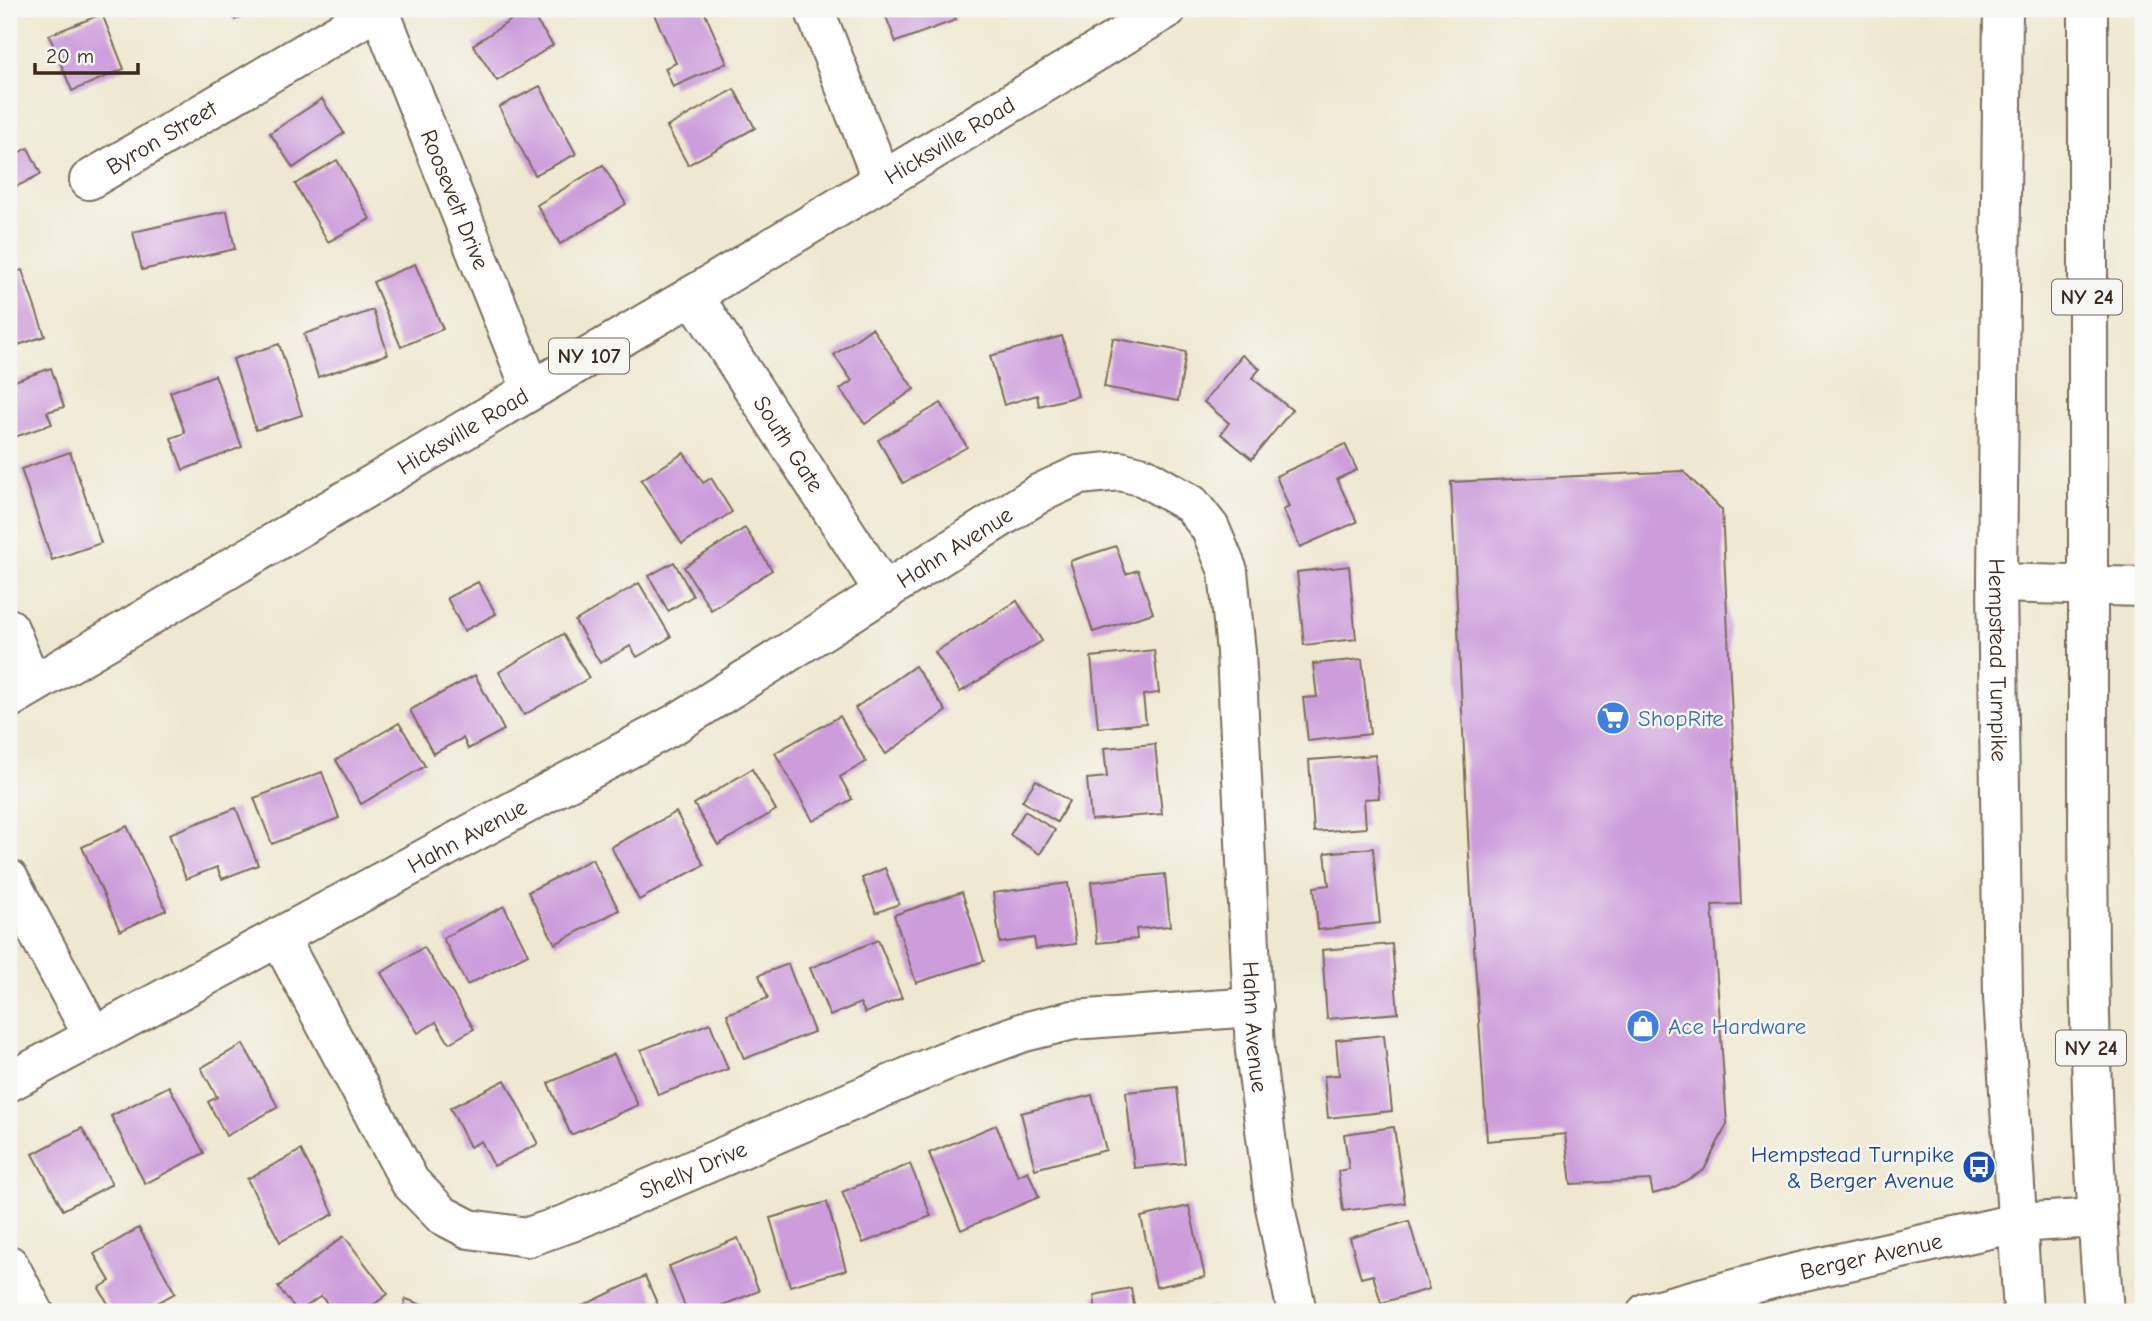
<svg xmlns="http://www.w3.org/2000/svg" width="2152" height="1321" font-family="'Comic Neue',sans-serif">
	<rect width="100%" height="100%" fill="#f6f6f2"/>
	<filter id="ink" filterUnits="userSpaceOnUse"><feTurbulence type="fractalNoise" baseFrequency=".0143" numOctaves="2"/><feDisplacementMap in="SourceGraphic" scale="14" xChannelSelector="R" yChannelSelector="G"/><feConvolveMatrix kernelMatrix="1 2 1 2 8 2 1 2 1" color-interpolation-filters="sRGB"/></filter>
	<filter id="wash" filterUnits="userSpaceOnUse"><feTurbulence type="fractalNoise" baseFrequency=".00686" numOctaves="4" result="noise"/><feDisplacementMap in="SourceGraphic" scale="28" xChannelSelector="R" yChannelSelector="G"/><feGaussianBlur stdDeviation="1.57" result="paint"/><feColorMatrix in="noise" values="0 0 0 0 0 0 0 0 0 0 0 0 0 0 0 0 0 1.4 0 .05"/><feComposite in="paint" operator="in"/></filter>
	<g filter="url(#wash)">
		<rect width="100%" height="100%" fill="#efe8d0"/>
		<g id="blocks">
			<g fill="#cc9cdb">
				<polygon points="228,9 254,9 235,20"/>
				<polygon points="528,9 553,45 497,81 473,45"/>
				<polygon points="660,9 703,9 727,63 673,87 665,68 676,63 653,12"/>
				<polygon points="883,9 952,9 956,20 896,42"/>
				<polygon points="102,14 124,69 72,91 49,35"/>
				<polygon points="540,86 576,154 535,175 499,107"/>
				<polygon points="734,89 755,128 688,165 667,127"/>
				<polygon points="322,99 344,133 293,168 270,133"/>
				<polygon points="28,148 41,174 10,190 9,157"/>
				<polygon points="337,160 370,219 328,242 295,184"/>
				<polygon points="603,165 626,204 560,244 537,205"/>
				<polygon points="227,211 235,249 142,270 133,232"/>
				<polygon points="415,264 443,329 401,347 373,282"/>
				<polygon points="22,270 45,336 9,348 9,274"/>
				<polygon points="373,310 388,354 318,377 304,334"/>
				<polygon points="872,328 914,389 865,424 840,389 852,381 834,355"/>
				<polygon points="1062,336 1078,396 1039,406 1037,395 1004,405 990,356"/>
				<polygon points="1113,338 1186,352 1178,401 1104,387"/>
				<polygon points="279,344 302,415 256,430 233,359"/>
				<polygon points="1242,355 1260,369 1252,378 1292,410 1252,459 1221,434 1229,423 1204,402"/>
				<polygon points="51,368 64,407 47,412 52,424 9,439 9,383"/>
				<polygon points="215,375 242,447 183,470 171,438 185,433 170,392"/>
				<polygon points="941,403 967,447 903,483 878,440"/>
				<polygon points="1345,444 1357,470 1337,479 1357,522 1300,547 1283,510 1289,507 1276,476"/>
				<polygon points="70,452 101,543 52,560 21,469"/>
				<polygon points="684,453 703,483 711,478 732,512 682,544 641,480"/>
				<polygon points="1683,471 1722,510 1741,904 1712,905 1727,1124 1704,1170 1671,1189 1653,1194 1650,1180 1571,1184 1565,1134 1487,1141 1472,917 1451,482"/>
				<polygon points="745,528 772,570 711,610 684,567"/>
				<polygon points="1116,546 1126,574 1138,570 1153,613 1093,632 1070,561"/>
				<polygon points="674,562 693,596 668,611 649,576"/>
				<polygon points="1349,566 1356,639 1304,645 1297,572"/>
				<polygon points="478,582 496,614 464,631 447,598"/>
				<polygon points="639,583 671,637 637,657 630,646 600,663 575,621"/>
				<polygon points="1017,601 1042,641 960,692 935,652"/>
				<polygon points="563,634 589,678 524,715 499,672"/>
				<polygon points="1154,650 1159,693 1143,695 1146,723 1098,728 1091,657"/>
				<polygon points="1362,659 1370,734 1308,741 1303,698 1317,697 1313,664"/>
				<polygon points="915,666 946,711 886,754 855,708"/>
				<polygon points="475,675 504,730 468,749 463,738 433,754 410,710"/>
				<polygon points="840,716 866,762 840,777 852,799 813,821 775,753"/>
				<polygon points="399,723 425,766 361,804 336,760"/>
				<polygon points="1155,744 1162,814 1091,820 1087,779 1107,777 1104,748"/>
				<polygon points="1375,755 1379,798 1364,799 1366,828 1314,832 1309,760"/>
				<polygon points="752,769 776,810 718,845 694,804"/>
				<polygon points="322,772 339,818 272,844 254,798"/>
				<polygon points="1036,780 1069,801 1057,822 1022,801"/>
				<polygon points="236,808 258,865 222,879 217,867 186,879 169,834"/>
				<polygon points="1025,811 1055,830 1040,854 1010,835"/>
				<polygon points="676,812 704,865 639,900 611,847"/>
				<polygon points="127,826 166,910 120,931 82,847"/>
				<polygon points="1373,848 1380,923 1318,930 1314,887 1329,885 1325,853"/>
				<polygon points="592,859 619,910 555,944 528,892"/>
				<polygon points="885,868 899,904 876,913 862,878"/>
				<polygon points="1165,874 1170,926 1136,929 1137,939 1097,943 1091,882"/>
				<polygon points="1068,883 1076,944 1036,949 1034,938 1000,943 993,893"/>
				<polygon points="962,892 984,961 916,983 894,915"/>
				<polygon points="504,906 528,954 467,985 443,938"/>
				<polygon points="878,940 902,998 865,1013 860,1003 830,1016 810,968"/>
				<polygon points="1392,944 1398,1013 1327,1019 1322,950"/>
				<polygon points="424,947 474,1029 449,1043 436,1022 418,1033 381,973"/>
				<polygon points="788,964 814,1032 744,1059 727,1014 768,998 759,975"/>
				<polygon points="710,1023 728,1069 658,1095 641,1050"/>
				<polygon points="1384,1035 1392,1111 1328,1118 1324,1076 1339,1075 1336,1040"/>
				<polygon points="243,1044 278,1107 226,1136 208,1102 217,1097 201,1068"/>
				<polygon points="614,1054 638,1105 571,1135 548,1083"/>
				<polygon points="505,1080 538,1144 494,1166 481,1141 470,1147 450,1108"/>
				<polygon points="169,1086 204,1153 145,1184 111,1116"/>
				<polygon points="1177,1087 1185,1163 1134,1168 1126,1092"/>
				<polygon points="1092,1095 1106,1150 1035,1169 1021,1113"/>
				<polygon points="996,1125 1018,1176 1028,1171 1039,1197 961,1230 929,1153"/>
				<polygon points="1394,1127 1405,1203 1343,1211 1338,1171 1349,1169 1344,1134"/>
				<polygon points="82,1128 112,1184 63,1210 33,1154"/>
				<polygon points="301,1150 334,1214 280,1242 247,1179"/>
				<polygon points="910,1164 931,1216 863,1243 842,1192"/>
				<polygon points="827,1202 846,1270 790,1286 770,1218"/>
				<polygon points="1189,1206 1205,1277 1156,1287 1141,1217"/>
				<polygon points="1409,1221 1429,1289 1381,1303 1373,1275 1361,1278 1350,1238"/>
				<polygon points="139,1228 175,1293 141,1312 113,1312 99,1288 110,1281 94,1254"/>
				<polygon points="344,1236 388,1294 364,1312 334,1312 321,1296 298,1312 278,1287"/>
				<polygon points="738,1238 759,1291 705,1312 687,1312 669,1266"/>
				<polygon points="645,1276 661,1312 580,1312 578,1308"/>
				<polygon points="1131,1288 1135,1311 1096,1312 1094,1295"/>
				<polygon points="406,1299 441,1312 401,1312"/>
				<polygon points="1213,1306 1215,1312 1193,1312 1193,1311"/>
			</g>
		</g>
	</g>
	<g filter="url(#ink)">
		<use href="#blocks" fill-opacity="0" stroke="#7a6c5c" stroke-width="2"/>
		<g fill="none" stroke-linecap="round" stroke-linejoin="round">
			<defs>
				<g id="street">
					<path id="s1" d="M379,9L531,389"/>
					<polyline points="814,9 882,180"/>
					<path id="s2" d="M89,180L379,9"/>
					<path id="s3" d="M693,295L885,593"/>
					<polyline points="1997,583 2143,587"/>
					<polyline points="9,628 32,685"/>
					<polyline points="9,879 93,1036"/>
					<path id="s4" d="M279,937L410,1182L442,1215L469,1229L528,1237L569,1223L945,1061L1024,1032L1073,1020L1254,1007"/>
					<path id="s5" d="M9,1082L675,724L1040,493L1079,475L1120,471L1144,477L1191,504L1210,528L1228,571L1236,652L1255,1051L1275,1207L1297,1312"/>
					<polyline points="9,1265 34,1312"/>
					<path id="s6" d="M1647,1312L1791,1274L2016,1223L2097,1218"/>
				</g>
				<g id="primary">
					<path id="s7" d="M2003,9L1997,583L2003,997L2023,1312"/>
					<path d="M2088,9C2089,256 2087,502 2088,749C2088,937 2089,1125 2104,1312"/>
					<path id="s8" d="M9,699L693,295L1167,9"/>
				</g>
			</defs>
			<use href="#street" stroke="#7a6c5c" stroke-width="42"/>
			<use href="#primary" stroke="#7a6c5c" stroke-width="42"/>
			<use href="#street" stroke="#fff" stroke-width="38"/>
			<use href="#primary" stroke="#fff" stroke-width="38"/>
		</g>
	</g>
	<defs>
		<symbol id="supermarket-disc" viewBox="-11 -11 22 22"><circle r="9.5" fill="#3f7fe0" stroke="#f6f6f2"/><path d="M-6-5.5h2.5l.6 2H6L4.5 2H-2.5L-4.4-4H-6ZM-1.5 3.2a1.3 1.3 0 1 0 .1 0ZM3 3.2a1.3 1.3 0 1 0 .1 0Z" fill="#fff"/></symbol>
		<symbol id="shop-disc" viewBox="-11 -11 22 22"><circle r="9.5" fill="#3f7fe0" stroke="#f6f6f2"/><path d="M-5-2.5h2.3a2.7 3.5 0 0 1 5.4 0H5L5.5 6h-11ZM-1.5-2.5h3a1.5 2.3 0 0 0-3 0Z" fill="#fff"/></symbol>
		<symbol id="bus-disc" viewBox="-11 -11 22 22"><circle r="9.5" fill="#1a4fb4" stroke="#f6f6f2"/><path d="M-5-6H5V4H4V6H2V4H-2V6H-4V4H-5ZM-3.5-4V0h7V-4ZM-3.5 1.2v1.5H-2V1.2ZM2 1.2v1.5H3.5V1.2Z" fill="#fff"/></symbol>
	</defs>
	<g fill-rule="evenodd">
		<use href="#supermarket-disc" x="1594" y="699" width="38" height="38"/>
		<use href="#shop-disc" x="1624" y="1007" width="38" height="38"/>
		<use href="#bus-disc" x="1960" y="1148" width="38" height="38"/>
	</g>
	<g text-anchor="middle" stroke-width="5" stroke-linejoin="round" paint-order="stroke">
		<g fill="#f6f6f2" stroke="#73675e" stroke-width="2">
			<rect x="2052" y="279.5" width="70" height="35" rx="5"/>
			<rect x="549" y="338.5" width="80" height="35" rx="5"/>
			<rect x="2056" y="1030.5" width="70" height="35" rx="5"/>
		</g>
		<g font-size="21" font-weight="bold" fill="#3b2a1e">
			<text x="2087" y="304">NY 24</text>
			<text x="589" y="363">NY 107</text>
			<text x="2091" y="1055">NY 24</text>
		</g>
		<g font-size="23" fill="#3b2a1e" stroke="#f6f6f2">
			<text dy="8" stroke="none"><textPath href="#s2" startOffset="84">Byron Street</textPath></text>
			<text dy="8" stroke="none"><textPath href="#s8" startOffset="1094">Hicksville Road</textPath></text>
			<text dy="8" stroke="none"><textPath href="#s1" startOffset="205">Roosevelt Drive</textPath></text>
			<text dy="8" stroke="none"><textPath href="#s8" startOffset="527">Hicksville Road</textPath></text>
			<text dy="8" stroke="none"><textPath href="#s3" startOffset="177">South Gate</textPath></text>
			<text dy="8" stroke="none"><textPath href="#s5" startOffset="1087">Hahn Avenue</textPath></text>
			<text dy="8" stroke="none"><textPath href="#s7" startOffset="651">Hempstead Turnpike</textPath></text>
			<text dy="8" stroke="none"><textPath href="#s5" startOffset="520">Hahn Avenue</textPath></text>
			<text dy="8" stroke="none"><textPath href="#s5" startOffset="1885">Hahn Avenue</textPath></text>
			<text dy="8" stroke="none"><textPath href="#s4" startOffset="592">Shelly Drive</textPath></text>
			<text dy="8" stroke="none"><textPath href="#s6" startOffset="231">Berger Avenue</textPath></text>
		</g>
		<g font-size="23" fill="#366cbe" stroke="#f6f6f2" text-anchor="start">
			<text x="1638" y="726">ShopRite</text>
			<text x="1668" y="1034">Ace Hardware</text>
		</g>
		<g font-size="23" fill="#164399" stroke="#f6f6f2" text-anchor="end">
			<text x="1954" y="1162">Hempstead Turnpike<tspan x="1954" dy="26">&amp; Berger Avenue</tspan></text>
		</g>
	</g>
	<rect width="2152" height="1321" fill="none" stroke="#f6f6f2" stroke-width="35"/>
	<path d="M35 63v10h103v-10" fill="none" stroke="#3b2a1e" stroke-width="3.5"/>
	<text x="46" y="63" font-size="21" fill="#3b2a1e" stroke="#f6f6f2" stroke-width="5" paint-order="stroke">20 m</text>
</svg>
